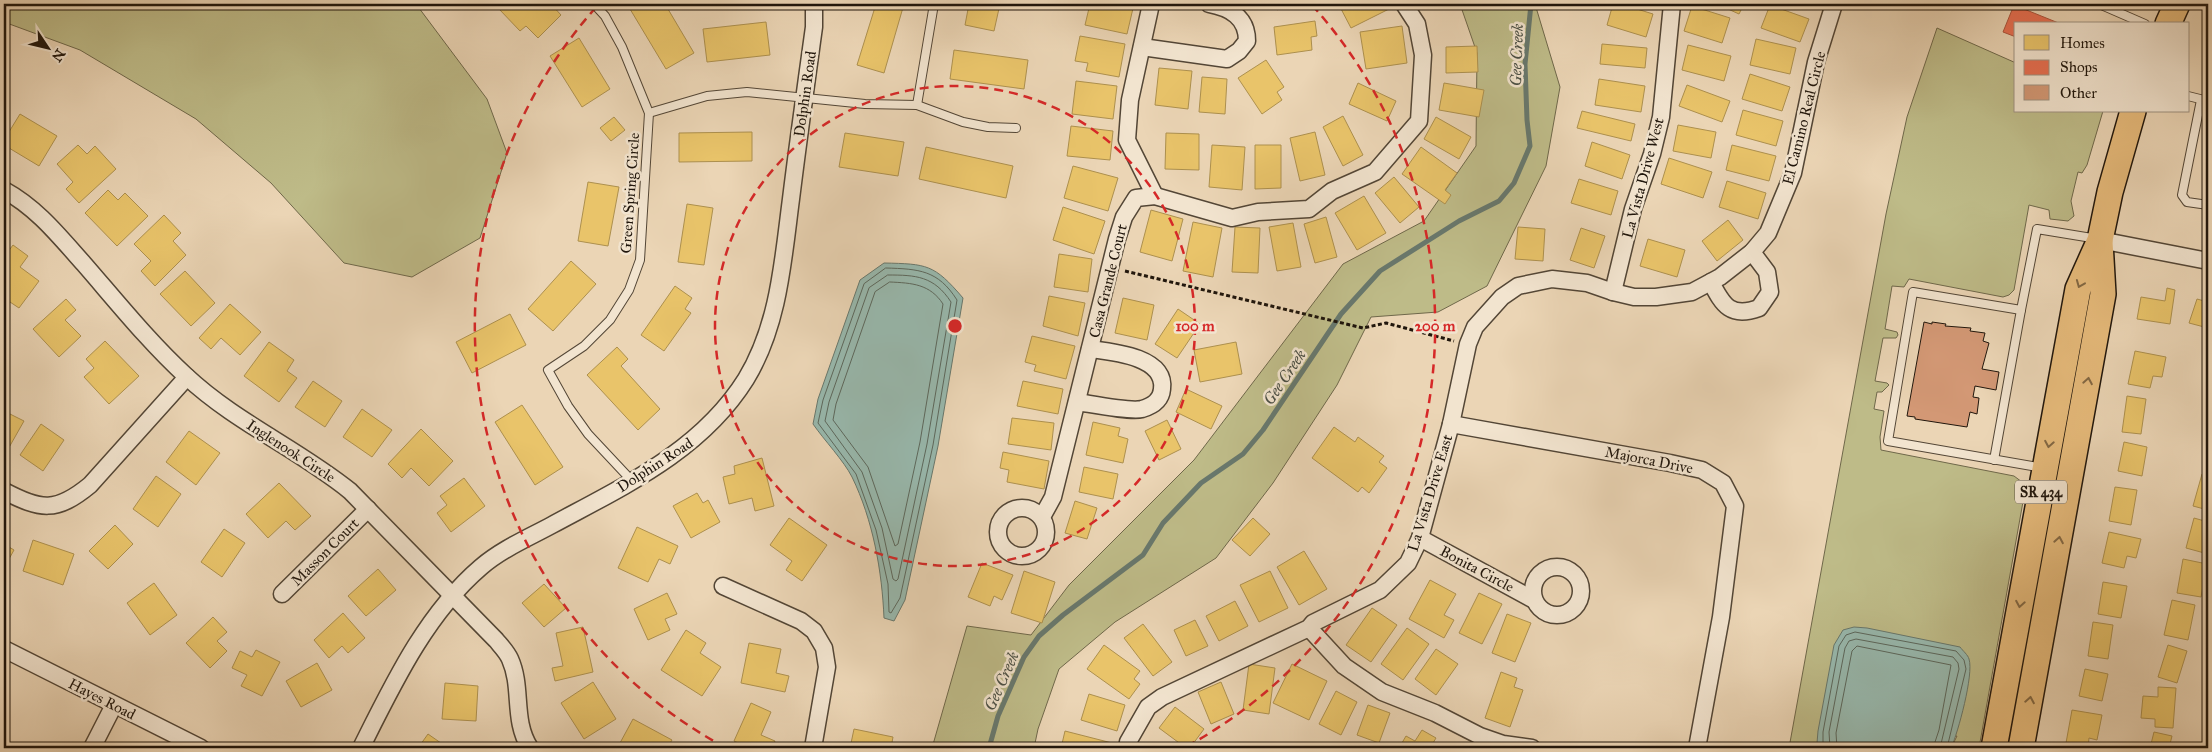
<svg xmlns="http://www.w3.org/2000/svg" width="2212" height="752" font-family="'IM FELL Great Primer',serif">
	<rect width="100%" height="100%" fill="#ebd5b5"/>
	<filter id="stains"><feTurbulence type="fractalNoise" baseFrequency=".004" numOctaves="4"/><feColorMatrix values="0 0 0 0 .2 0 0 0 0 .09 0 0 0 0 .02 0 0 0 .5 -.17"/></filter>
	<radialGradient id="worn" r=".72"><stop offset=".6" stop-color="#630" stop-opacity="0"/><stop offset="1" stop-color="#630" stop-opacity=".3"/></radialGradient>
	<g fill="#bebb88" stroke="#6f684a">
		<polygon points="4,4 416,4 487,99 507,153 480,238 412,277 344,263 271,183 196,119 80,50 4,22"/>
		<polygon points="1460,4 1535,4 1560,87 1546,166 1487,286 1438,312 1371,317 1337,385 1273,483 1216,558 1115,622 1059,669 1038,729 1034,748 932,748 967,626 1031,635 1069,585 1194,460 1343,264 1424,221 1476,146 1477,53"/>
		<polygon points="1937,28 2016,63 2016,111 2103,111 2087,165 2082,173 2078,172 2071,201 2074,216 2068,221 2050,219 2049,210 2029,205 2014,290 2009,295 2003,297 1909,279 1904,287 1892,286 1885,329 1897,332 1898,335 1896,338 1883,338 1875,381 1887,383 1889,385 1882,392 1877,392 1874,409 1884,411 1880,437 1881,450 2014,476 2026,485 1979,748 1951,748 1957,736 1817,743 1819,748 1789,748 1886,214 1907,117"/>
	</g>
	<g fill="#98b9ae" stroke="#68786d">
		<path d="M884,263C927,264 934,264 963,298L938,446L905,600L894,621L884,618C882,571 873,520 852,477C844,461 824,440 813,424L818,399L860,280Z"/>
		<path d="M1854,627L1867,628L1960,647C1963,651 1968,655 1969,659C1974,674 1958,733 1951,748H1819L1817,743L1818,731L1834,645L1843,630Z"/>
	</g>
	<g fill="#e9c46a" stroke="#ad904e">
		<polygon points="497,4 551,4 561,15 538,38 526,26 520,31 499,9 500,7"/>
		<polygon points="627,4 665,4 694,53 666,69"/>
		<polygon points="876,4 904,4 884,73 857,65"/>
		<polygon points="969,4 1000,4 994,31 965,25"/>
		<polygon points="1090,4 1134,4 1127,34 1085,25"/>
		<polygon points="1273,4 1287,4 1277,10"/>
		<polygon points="1386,4 1389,9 1351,28 1339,5"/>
		<polygon points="1613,4 1621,4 1653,14 1646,37 1607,25"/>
		<polygon points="1717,4 1744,4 1739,14"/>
		<polygon points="1770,5 1809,19 1800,42 1761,28"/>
		<polygon points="1692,6 1730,18 1722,43 1684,31"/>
		<polygon points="1315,21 1317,36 1311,37 1312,50 1277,55 1274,27"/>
		<polygon points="766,22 770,55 707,62 703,29"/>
		<polygon points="1402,26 1407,63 1366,69 1360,32"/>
		<polygon points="1080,36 1125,44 1119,77 1086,71 1088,63 1075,61"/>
		<polygon points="579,38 610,89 582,107 550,56"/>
		<polygon points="1756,39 1796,48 1790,74 1750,65"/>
		<polygon points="1602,44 1647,48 1645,68 1600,64"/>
		<polygon points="1688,45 1731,56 1724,81 1682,70"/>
		<polygon points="1477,46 1478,72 1446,73 1446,47"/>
		<polygon points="954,50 1028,60 1024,89 950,79"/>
		<polygon points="1266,60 1284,87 1277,92 1282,100 1262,114 1238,78"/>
		<polygon points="1159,68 1192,71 1188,109 1155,105"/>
		<polygon points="1750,74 1790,87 1782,111 1742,99"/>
		<polygon points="1202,77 1227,79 1225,114 1199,112"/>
		<polygon points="1599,79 1645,86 1641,112 1595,105"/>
		<polygon points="1076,81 1117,86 1113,119 1072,114"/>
		<polygon points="1358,83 1396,101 1387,121 1349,104"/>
		<polygon points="1444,83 1484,90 1479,117 1439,110"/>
		<polygon points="1687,85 1730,101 1722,122 1679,106"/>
		<polygon points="1743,110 1783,121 1776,146 1736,135"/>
		<polygon points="1582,111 1635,124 1631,141 1577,128"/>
		<polygon points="20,114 57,136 39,166 4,145 4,140"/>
		<polygon points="1343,116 1363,155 1343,166 1323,127"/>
		<polygon points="614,117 625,130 611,141 600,128"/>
		<polygon points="1436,117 1471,137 1459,159 1424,139"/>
		<polygon points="1678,125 1716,132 1711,158 1673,151"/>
		<polygon points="1071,126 1113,131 1110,160 1067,156"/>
		<polygon points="752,132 752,161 679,162 679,133"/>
		<polygon points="1315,132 1325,175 1300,181 1290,138"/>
		<polygon points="845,133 904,142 898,176 839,167"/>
		<polygon points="1166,133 1199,134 1199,170 1165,169"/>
		<polygon points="1592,142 1630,155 1622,179 1585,166"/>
		<polygon points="78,145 87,154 95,146 116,169 79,203 66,189 73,182 57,164"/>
		<polygon points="1212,145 1245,147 1242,190 1209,187"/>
		<polygon points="1255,145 1281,145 1281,188 1255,189"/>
		<polygon points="1732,145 1776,156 1769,181 1726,170"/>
		<polygon points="926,147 1013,166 1006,198 919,179"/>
		<polygon points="1421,147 1457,173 1445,190 1451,195 1445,204 1402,174"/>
		<polygon points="1669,158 1712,172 1703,198 1661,184"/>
		<polygon points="1073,166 1118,178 1108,211 1064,198"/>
		<polygon points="1394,177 1419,207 1400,223 1375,193"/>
		<polygon points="1579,179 1618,191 1611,215 1571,203"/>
		<polygon points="1727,181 1766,193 1758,219 1719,207"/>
		<polygon points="588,182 619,187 608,246 578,241"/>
		<polygon points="108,190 118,200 125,193 148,216 117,246 85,213"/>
		<polygon points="1364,196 1386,233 1357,250 1335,213"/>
		<polygon points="687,204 713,208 704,265 678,262"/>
		<polygon points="1063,207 1105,221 1094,254 1053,240"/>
		<polygon points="1151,210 1183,219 1172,261 1140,252"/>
		<polygon points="164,215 181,233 173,241 186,255 155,286 141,271 151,261 134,244"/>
		<polygon points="1326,217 1337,257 1315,263 1304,224"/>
		<polygon points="1728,220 1743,240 1717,261 1702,241"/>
		<polygon points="1193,222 1222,228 1213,277 1183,271"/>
		<polygon points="1293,223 1301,267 1277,271 1269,227"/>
		<polygon points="1235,227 1260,228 1258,273 1232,272"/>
		<polygon points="1518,227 1545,229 1543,261 1515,259"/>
		<polygon points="1581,228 1605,236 1594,268 1570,260"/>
		<polygon points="1648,239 1685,250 1677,277 1640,266"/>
		<polygon points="13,245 28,256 20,267 39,281 19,308 4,298 4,257"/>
		<polygon points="1059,254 1092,259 1088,292 1054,287"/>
		<polygon points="571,261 596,284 553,331 528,309"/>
		<polygon points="185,271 215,303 191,326 160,294"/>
		<polygon points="675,286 692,298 685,309 691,313 664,351 641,335"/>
		<polygon points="2167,288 2175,290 2170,324 2137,319 2141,297 2165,301"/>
		<polygon points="1049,296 1085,303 1078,336 1043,326"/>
		<polygon points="1123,298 1154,305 1147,340 1115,333"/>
		<polygon points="66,299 76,310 65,320 81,336 59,357 33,329"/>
		<polygon points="2197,299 2208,302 2208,328 2189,323"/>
		<polygon points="230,304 261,332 240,355 221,338 211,349 199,338"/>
		<polygon points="1178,309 1200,324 1177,358 1155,344"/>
		<polygon points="510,314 526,345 472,373 456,342"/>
		<polygon points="1032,336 1075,346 1066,379 1034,371 1036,365 1025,362"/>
		<polygon points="105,341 139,376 109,404 84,377 94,368 86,359"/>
		<polygon points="269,342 294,360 287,371 297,378 279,402 244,376"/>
		<polygon points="1236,342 1242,374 1200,382 1194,350"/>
		<polygon points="617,347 628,359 621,366 660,409 638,430 587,375"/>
		<polygon points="2135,351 2166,357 2162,377 2153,376 2150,388 2128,384"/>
		<polygon points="313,381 342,401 325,427 295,407"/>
		<polygon points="1023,381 1063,389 1058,414 1017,406"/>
		<polygon points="1186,389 1222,406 1211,429 1176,412"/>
		<polygon points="2127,396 2146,399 2141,434 2122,432"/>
		<polygon points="522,405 563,467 535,485 495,422"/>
		<polygon points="362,409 392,430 372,457 343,437"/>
		<polygon points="4,411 24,421 7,451 4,449"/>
		<polygon points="1012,418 1054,423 1051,450 1008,444"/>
		<polygon points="1167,420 1181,449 1159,460 1145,431"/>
		<polygon points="1093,422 1120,428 1118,436 1128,439 1123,463 1086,455"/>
		<polygon points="41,424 64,440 43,471 20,455"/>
		<polygon points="1334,427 1355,442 1358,437 1384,456 1379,462 1387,468 1369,493 1362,487 1358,492 1312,458"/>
		<polygon points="421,429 453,461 429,486 411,468 402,478 388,464"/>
		<polygon points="189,431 220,453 196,485 166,462"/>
		<polygon points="2124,442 2147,447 2142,476 2118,471"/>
		<polygon points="1003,452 1049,461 1044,489 1007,482 1009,470 1000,468"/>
		<polygon points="762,458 774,506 755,511 752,498 729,504 723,477 735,474 734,466"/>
		<polygon points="1084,467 1118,474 1113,499 1079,492"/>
		<polygon points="2202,474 2208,476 2208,510 2193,506"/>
		<polygon points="156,476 181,494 158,527 133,509"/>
		<polygon points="464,478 485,506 451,532 437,513 447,505 440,496"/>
		<polygon points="279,483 311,516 295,530 286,521 268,538 246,514"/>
		<polygon points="2115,487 2137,490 2131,525 2109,521"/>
		<polygon points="697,493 703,503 708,500 720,522 691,538 673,506"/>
		<polygon points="1075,501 1097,508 1087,539 1065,533"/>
		<polygon points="789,518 827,545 802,581 786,570 792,561 770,545"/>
		<polygon points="1253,518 1270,534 1250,556 1232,540"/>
		<polygon points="2194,518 2208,522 2208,554 2186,548"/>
		<polygon points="115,525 133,544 108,569 89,551"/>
		<polygon points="637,527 678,546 670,564 659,559 648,582 618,568"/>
		<polygon points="224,529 245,543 222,577 201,562"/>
		<polygon points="2109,532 2141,539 2136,558 2127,556 2124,568 2102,563"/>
		<polygon points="33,540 74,554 63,585 23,571"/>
		<polygon points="4,544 14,550 4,568"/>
		<polygon points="1304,551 1327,589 1299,605 1277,567"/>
		<polygon points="2183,559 2207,564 2201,597 2177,593"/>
		<polygon points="982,563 1013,575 1002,600 994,596 990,606 968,597"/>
		<polygon points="378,569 396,590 366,616 348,596"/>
		<polygon points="1024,571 1055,582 1042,623 1011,613"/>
		<polygon points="1270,571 1288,608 1259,622 1240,585"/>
		<polygon points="1430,580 1456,594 1444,615 1454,620 1444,638 1409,619"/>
		<polygon points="2103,582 2127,586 2121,618 2098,614"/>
		<polygon points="154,583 177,615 150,635 127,603"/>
		<polygon points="544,584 566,608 544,627 522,603"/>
		<polygon points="667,593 677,614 665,619 670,630 648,640 634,609"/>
		<polygon points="1479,593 1502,604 1482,644 1459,633"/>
		<polygon points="2172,600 2195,605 2188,640 2164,635"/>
		<polygon points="1235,601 1248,626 1219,641 1206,616"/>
		<polygon points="1372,608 1397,625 1371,662 1346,645"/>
		<polygon points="343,613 365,638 348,653 342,646 329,658 314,640"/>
		<polygon points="1507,614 1531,623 1515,662 1492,653"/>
		<polygon points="213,617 227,632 217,641 227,651 210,668 186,643"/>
		<polygon points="1195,620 1208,646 1186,656 1174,630"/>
		<polygon points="2093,622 2113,625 2108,659 2088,656"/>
		<polygon points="1143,624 1172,662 1153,676 1124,638"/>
		<polygon points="583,627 593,672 555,681 552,668 563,666 556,633"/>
		<polygon points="1407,628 1429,644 1403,680 1381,664"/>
		<polygon points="686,630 706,643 700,653 721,667 702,696 661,670"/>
		<polygon points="749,643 781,649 776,673 789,676 785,692 741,683"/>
		<polygon points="1104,645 1140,671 1134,679 1140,684 1129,699 1087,669"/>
		<polygon points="2168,645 2187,651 2177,683 2158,677"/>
		<polygon points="1436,649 1458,664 1436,695 1415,679"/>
		<polygon points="256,650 280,662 262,696 241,686 247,675 232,668 240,651 252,657"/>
		<polygon points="317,663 332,690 301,707 286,681"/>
		<polygon points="1249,664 1275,668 1269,714 1243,710"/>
		<polygon points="1292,664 1327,681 1309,720 1273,703"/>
		<polygon points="2085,669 2108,674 2102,701 2079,696"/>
		<polygon points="1501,672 1517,678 1514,687 1523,690 1510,727 1485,718"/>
		<polygon points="593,682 616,719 584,739 561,703"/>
		<polygon points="1221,682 1234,714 1211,724 1198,692"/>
		<polygon points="445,683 478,686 476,721 442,719"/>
		<polygon points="2158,687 2176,688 2173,728 2155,727 2155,719 2141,718 2143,696 2158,697"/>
		<polygon points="1336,691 1357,702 1341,735 1319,724"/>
		<polygon points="1089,694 1125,705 1117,731 1081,720"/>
		<polygon points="751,703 771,712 761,735 775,741 772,748 749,748 734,741"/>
		<polygon points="1368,705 1390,713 1379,743 1357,735"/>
		<polygon points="1175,707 1204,729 1190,748 1186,748 1159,728"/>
		<polygon points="2072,710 2102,715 2097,740 2089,738 2088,748 2066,743"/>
		<polygon points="633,719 672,740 667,748 629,748 620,743"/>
		<polygon points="854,729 893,737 891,748 850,748"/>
		<polygon points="1422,730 1436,738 1430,748 1399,748 1406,736 1415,741"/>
		<polygon points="1065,731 1112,743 1110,748 1061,748"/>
		<polygon points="2154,732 2172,736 2169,748 2150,748"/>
		<polygon points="428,734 448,748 418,748"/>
	</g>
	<polygon fill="#e76f51" stroke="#ab543c" points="2014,5 2061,24 2016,24 2016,37 2003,32"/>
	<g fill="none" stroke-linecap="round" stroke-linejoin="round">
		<g stroke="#5c685d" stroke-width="1">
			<path d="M886,268C919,269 938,270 957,300L933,445L900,598L891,613L889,612L888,584L876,530L856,474L818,423L823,400L864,284Z"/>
			<path d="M888,275C916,275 934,276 951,302L927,444L898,579L896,581L893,579L882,528L862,472L825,421L829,402L869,288Z"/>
			<path d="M890,282C912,283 930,284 943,304L920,442L898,544L895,546L868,467L833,420L836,404L875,292Z"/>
			<polyline points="1823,748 1823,732 1839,646 1846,635 1855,632 1956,651 1964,660 1966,669 1947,748"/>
			<polyline points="1830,748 1829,732 1845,648 1849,641 1856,639 1953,657 1958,663 1959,669 1940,748"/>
			<polyline points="1837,748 1836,733 1852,651 1857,646 1951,665 1939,730 1933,748"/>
		</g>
		<polyline stroke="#68786d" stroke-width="5" points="989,748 998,716 1024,657 1039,636 1063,615 1143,555 1163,523 1201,483 1243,454 1263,430 1341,314 1380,271 1459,221 1499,201 1514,183 1530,146 1527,120 1525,64 1531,4"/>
	</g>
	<polygon fill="#d39875" stroke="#20160c" points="1924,322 1932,324 1932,322 1946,324 1945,326 1971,328 1970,331 1985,333 1983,341 1989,343 1982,369 1999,372 1996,390 1975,386 1973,397 1979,398 1977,414 1970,412 1967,427 1915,419 1915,417 1907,416"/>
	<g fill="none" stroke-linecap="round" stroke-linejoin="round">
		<defs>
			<g id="lane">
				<polyline points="594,4 605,16 622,47 649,113 640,260 629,290 610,320 584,346 548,370 568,406 588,434 633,482"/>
				<polyline points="2099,4 2145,24"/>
				<polyline points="2188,96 2208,101"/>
				<polyline points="2201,100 2182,195 2187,202 2208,205"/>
				<polyline points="917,105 934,4"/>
				<polyline points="649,113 707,96 747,92 865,104 917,105 963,122 988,127 1016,128"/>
				<polyline points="1994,460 2021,310"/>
				<polyline points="2043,468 1888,441 1913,292 2021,310 2037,229 2098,239"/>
			</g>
			<g id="street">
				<polyline points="1151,4 1130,100 1127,140 1155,196"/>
				<path d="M1142,47L1227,59L1239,51L1247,41C1247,17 1230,8 1209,4"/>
				<path d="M4,190C37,208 59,236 84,264C117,302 149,342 186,376C235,422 298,449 350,491L496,640C501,646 507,652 510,659C523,688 512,720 530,748"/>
				<polyline points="2100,240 2208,261"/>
				<path d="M1711,282C1723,306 1731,318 1759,308L1770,292L1767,272L1752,252"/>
				<polyline points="1613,292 1633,209 1652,154 1661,117 1672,4"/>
				<path d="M1077,402C1091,404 1130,412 1142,409C1152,406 1161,401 1162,389C1166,357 1114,352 1090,349"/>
				<polyline points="1451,424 1670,463 1702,470 1723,483 1735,506 1721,617 1697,748"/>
				<path d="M4,491C41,510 56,513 90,485L187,377"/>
				<circle cx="1022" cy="532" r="24"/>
				<polyline points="1042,517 1053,497 1117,239 1124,217 1136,198 1155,196 1232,218 1258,212 1309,209 1332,191 1375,172 1419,121 1423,55 1417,24 1404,4"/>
				<polyline points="1420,538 1534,600"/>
				<circle cx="1557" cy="591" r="24"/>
				<polyline points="723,586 801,621 814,631 824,648 827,667 813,748"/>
				<polyline points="282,594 368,509"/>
				<polyline points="1309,628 1344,666 1382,692 1435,713 1480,736 1503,744 1532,748"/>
				<polyline points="4,649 201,748"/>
				<polyline points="92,748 114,705"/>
				<path d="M361,748C393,684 426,614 481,567C502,549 528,538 552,525C624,486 701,451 746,379C779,325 783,260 791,199C798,142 806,85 814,27V4"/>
				<polyline points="1127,748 1128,742 1148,707 1162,697 1309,628 1313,623 1380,590 1408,563 1420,538 1451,424 1468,344 1475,327 1502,297 1518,286 1552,279 1587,283 1613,292 1634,297 1656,297 1692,292 1720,277 1752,252 1768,233 1793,173 1816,62 1834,4"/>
			</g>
			<g id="primary">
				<polyline points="2168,24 2177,4"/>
				<polyline points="1994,748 2078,289 2100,240 2110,192 2133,111"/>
				<polyline points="2021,748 2103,294 2100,242"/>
			</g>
		</defs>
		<use href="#lane" stroke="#534636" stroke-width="10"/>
		<use href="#street" stroke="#534636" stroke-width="19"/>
		<use href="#primary" stroke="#20160c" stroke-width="28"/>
		<polyline stroke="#20160c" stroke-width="3" stroke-dasharray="4 2.5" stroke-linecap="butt" points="1125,271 1363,328 1386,323 1454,341"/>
		<use href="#lane" stroke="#f2e4cf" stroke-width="8"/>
		<use href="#street" stroke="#f2e4cf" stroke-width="16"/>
		<use href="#primary" stroke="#e6ba7a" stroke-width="25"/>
	</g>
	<defs><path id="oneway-chevron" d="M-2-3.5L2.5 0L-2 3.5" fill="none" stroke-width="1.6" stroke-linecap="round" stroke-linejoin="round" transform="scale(1.25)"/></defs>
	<g stroke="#836843">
		<use href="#oneway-chevron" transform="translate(2080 284) rotate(112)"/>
		<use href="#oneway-chevron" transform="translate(2088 381) rotate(-80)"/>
		<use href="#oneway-chevron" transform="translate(2049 444) rotate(100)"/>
		<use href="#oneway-chevron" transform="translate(2059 540) rotate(-80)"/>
		<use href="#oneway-chevron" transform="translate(2020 604) rotate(100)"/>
		<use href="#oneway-chevron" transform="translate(2030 700) rotate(-80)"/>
	</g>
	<g fill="none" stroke="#d62828" stroke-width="2.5" stroke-dasharray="9 6">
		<circle cx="955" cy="326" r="240"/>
		<path d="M726 748A480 480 0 0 1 598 5M1312 5A480 480 0 0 1 1184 748"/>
	</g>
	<g text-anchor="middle" stroke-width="5" stroke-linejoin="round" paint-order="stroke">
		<rect fill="#f2e4cf" stroke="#5f5446" stroke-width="1" x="2015" y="480.5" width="52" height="23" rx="4"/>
		<g font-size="14" font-weight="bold" fill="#20160c">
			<text x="2041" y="497">SR 434</text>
		</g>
		<g font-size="15" fill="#20160c" stroke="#f2e4cf">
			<text transform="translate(805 94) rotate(-82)" y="5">Dolphin Road</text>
			<text transform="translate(1804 118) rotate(-76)" y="5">El Camino Real Circle</text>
			<text transform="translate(1643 178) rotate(-75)" y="5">La Vista Drive West</text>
			<text transform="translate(630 193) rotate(-86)" y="5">Green Spring Circle</text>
			<text transform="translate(1108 281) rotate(-76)" y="5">Casa Grande Court</text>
			<text transform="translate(291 451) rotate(33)" y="5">Inglenook Circle</text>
			<text transform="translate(1649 460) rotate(11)" y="5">Majorca Drive</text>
			<text transform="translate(655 465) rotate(-33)" y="5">Dolphin Road</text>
			<text transform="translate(1430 493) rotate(-73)" y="5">La Vista Drive East</text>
			<text transform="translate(325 552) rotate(-45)" y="5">Masson Court</text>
			<text transform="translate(1477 569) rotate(28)" y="5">Bonita Circle</text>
			<text transform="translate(102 699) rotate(27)" y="5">Hayes Road</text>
		</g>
		<g font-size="16" font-style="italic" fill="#4a4f45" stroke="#f2e4cf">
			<text transform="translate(1516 55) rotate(-88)" y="6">Gee Creek</text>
			<text transform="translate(1284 377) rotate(-56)" y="6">Gee Creek</text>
			<text transform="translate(1001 681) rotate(-66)" y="6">Gee Creek</text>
		</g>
	</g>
	<circle cx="955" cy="326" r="8" fill="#d62828" stroke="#f2e4cf" stroke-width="2.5"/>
	<g font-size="15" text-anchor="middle" font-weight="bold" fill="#d62828" stroke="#f2e4cf" stroke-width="5" stroke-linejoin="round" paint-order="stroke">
		<text x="1195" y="331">100 m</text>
		<text x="1435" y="331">200 m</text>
	</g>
	<rect width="2212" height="752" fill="none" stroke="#ebd5b5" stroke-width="20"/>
	<rect x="5" y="5" width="2202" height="742" fill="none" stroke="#20160c" stroke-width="2.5"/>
	<rect x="10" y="10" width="2192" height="732" fill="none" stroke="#20160c"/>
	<rect x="2014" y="22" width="175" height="90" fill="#f2e4cf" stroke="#9e9281"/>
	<rect x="2024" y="35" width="25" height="15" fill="#e9c46a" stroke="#9e9281"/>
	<text x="2060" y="48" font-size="15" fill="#20160c">Homes</text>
	<rect x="2024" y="60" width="25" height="15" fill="#e76f51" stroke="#9e9281"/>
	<text x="2060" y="72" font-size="15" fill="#20160c">Shops</text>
	<rect x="2024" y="85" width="25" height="15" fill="#d39875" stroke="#9e9281"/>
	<text x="2060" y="98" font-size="15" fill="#20160c">Other</text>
	<g transform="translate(48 48) rotate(125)" stroke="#f2e4cf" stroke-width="4" paint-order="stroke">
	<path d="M0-4L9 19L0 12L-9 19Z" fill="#20160c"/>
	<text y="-8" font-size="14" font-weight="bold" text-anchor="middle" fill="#20160c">N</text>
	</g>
	<rect width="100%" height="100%" filter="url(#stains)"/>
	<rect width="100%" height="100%" fill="url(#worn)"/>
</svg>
